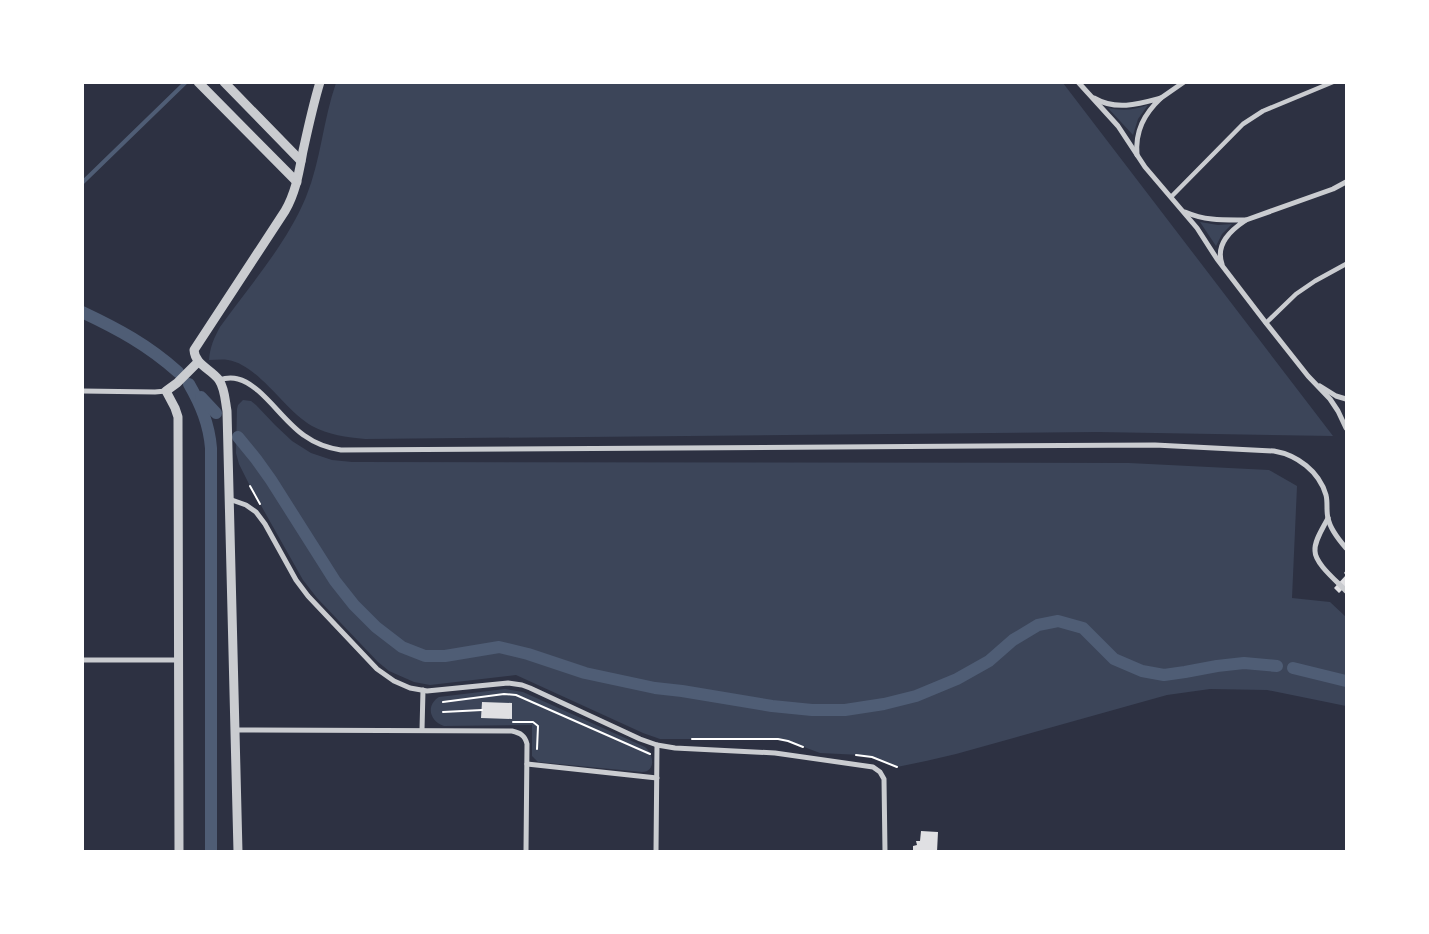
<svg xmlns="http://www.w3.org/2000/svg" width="1429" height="934" font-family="'Open Sans',sans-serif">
	<rect width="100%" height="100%" fill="#2d3142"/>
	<g fill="#3c4559">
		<path d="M336,83H1063L1333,436L1098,432L365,439C347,437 328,435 312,426C284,410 259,365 228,360C222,359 215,360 209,360C210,347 214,338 220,327C250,285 286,245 306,197C321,160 323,120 336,83Z"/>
		<path d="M1148,105L1138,119L1133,135L1108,108C1123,111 1134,110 1148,105Z"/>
		<polygon points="1200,222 1218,225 1232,224 1222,234 1216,246"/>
		<polygon points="243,400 251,401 256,405 275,425 292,441 311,453 332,460 352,462 1129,463 1269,470 1297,486 1292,598 1330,602 1346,617 1346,706 1267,690 1210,689 1167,695 956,754 926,761 897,767 883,761 861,755 820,753 788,741 769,739 660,739 643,733 516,675 430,685 414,682 389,671 378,662 317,598 303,580 250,486 239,464 236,453 237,409 238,405"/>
		<path d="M505,689L523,692L645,747C654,754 656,772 642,772L538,762L532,756V725L444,726C429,721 426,705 439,697Z"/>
	</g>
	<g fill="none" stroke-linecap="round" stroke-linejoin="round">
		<polyline stroke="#4f5d75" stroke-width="4" points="82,183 186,82"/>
		<g stroke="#4f5d75" stroke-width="12">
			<path d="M82,312C118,329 148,345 178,372"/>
			<path d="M189,384C201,405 209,424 211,448V852"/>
			<polyline points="201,397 216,413"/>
			<polyline points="238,437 256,459 271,480 335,581 354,605 376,627 402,647 425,656 445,656 499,647 528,654 585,673 655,688 682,691 772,706 812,710 845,710 884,704 916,696 957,679 989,661 1013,640 1038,625 1058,621 1083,628 1114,659 1142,671 1164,675 1185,672 1217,666 1244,663 1277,666"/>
			<polyline points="1293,668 1346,681"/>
		</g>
	</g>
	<g fill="#e0e0e3">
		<polygon points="1346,570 1346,586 1339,593 1334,588 1346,575 1344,573"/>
		<polygon points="482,702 512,703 512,719 481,718"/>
		<polygon points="921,831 938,832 937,852 913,852 913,846 917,845 916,841 920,841"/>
	</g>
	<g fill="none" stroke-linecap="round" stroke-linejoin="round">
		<g stroke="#fff" stroke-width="2">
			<polyline points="250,486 260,504"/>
			<polyline points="443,702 504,694 516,695 650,754"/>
			<polyline points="443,712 482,710"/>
			<polyline points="513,722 533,722 538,726 537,749"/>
			<polyline points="692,739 778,739 788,741 803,747"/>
			<polyline points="856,755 872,757 897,767"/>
		</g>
		<g stroke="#caccd0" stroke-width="4.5">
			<polyline points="1171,197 1243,124 1263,111 1333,82"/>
			<polyline points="1266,323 1296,294 1315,281 1346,264"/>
		</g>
		<g stroke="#caccd0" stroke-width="5">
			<polyline points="1078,82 1118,126 1145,167 1197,228 1217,259 1266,323 1308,376 1330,399 1338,411 1346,428"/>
			<path d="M1094,98C1116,111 1139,104 1161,98C1144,114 1135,131 1137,155"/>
			<polyline points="1161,98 1184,82"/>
			<path d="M1185,212C1206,221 1223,220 1246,220C1231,230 1215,244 1222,264"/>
			<polyline points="1246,220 1333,189 1346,182"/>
			<path d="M219,380C225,378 231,377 238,379C262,385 283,422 305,436C316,444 328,448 341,450L1155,445L1274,451C1297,455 1319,471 1326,495C1328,503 1326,511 1328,518C1330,529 1339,540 1346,548"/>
			<polyline points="1320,386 1336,396 1346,399"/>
			<polyline points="82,391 155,392 166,391"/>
			<polyline points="229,499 246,505 256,512 265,524 296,580 308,596 377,669 394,681 410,688 427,691 508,683 522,685 530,688 640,739 657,745 675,748 775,753 873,767 880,772 884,779 885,852"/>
			<path d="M1328,518C1323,528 1314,541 1315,551C1315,564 1338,582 1346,591"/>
			<polyline points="82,660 179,660"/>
			<path d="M235,730L512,731C520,733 525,735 527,744L526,852"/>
			<polyline points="422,730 423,690"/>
			<polyline points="527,764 657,778"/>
			<polyline points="656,852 657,745"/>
		</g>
		<g stroke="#caccd0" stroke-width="9">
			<polyline points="198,82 297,182"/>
			<polyline points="224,82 301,161"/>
			<polyline points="179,852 178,417 175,408 166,391 177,383 198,362"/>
			<path d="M238,852L227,411C225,400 225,389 219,380C211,369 195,365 194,350L285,211C296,192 299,172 303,151C308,128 313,105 320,82"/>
		</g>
	</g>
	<rect width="1429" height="934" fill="none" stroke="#ffffff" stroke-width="168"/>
</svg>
